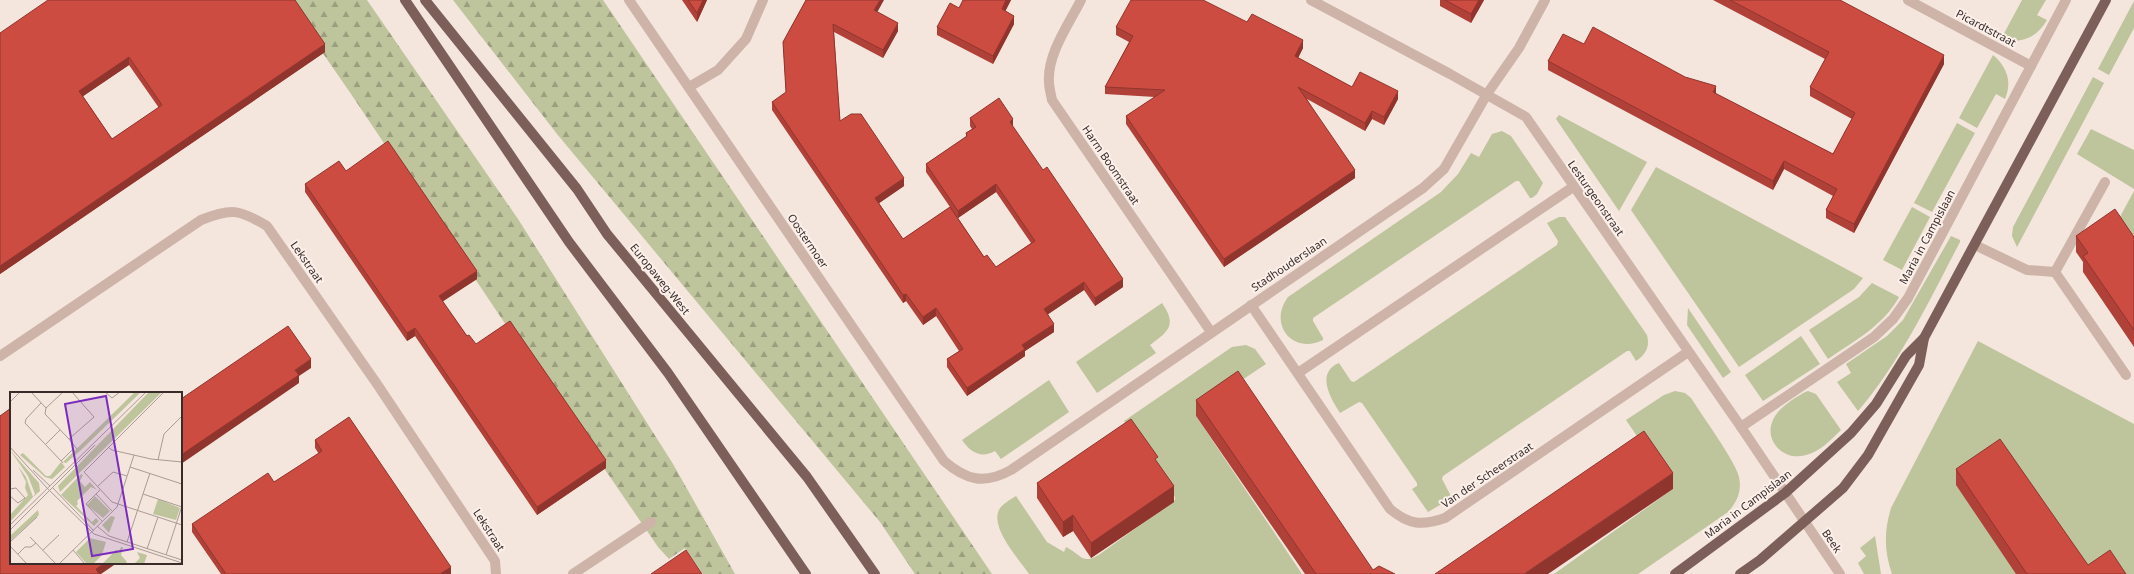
<svg xmlns="http://www.w3.org/2000/svg" width="2134" height="574" font-family="'Noto Sans',sans-serif">
	<defs>
		<pattern id="forest-firs" width="22" height="20" patternUnits="userSpaceOnUse"><rect width="22" height="20" fill="#bec49c"/><path d="M5 1l3.5 6h-7zM16 11l3.5 6h-7z" fill="#9b9f7f"/></pattern>
	</defs>
	<rect width="100%" height="100%" fill="#f4e5dd"/>
	<g fill="#bec49c">
		<path d="M2022,0H2046L2037,15L2047,20C2037,38 2020,44 2001,39Z"/>
		<polygon points="2134,1 2134,28 2109,75 2098,69"/>
		<path d="M1993,55C2006,66 2013,81 2005,99L1996,94L1977,128L1959,118Z"/>
		<polygon points="2093,77 2104,83 2017,247 2012,236 2013,227"/>
		<polygon points="1559,115 1647,162 1619,211 1556,119"/>
		<polygon points="1957,123 1975,133 1932,212 1914,203"/>
		<polygon points="2091,129 2134,150 2134,189 2077,154"/>
		<path d="M1502,131L1511,136L1543,183L1537,194L1532,198H1530L1519,181H1516L1313,318V321L1323,338V340C1292,355 1268,324 1288,297L1441,192L1458,174L1471,153L1479,157L1492,134Z"/>
		<polygon points="1656,167 1863,278 1854,289 1739,367 1631,210"/>
		<polygon points="2134,191 2134,253 2115,226"/>
		<polygon points="1912,207 1930,217 1902,270 1883,260"/>
		<path d="M1559,217H1565L1647,335C1650,347 1646,354 1636,361L1630,351H1627L1443,476L1442,479L1452,498L1428,512L1412,489L1417,486V483L1362,403L1359,402L1340,413C1331,399 1315,373 1339,363L1351,381L1354,382L1557,245L1558,241L1547,223Z"/>
		<path d="M1951,236L1960,240V242C1929,301 1901,361 1858,411L1837,382L1851,373L1846,364L1887,336L1903,320Z"/>
		<path d="M1872,283L1899,297C1883,326 1854,341 1828,359L1809,330L1859,297Z"/>
		<path d="M1162,303C1177,325 1169,331 1150,345L1156,353L1097,393L1076,362Z"/>
		<polygon points="1688,308 1731,372 1723,378 1687,325"/>
		<polygon points="1801,336 1820,364 1763,401 1745,375"/>
		<path d="M1978,341L2134,424V574H1892C1884,551 1884,531 1891,508Z"/>
		<path d="M1246,345L1255,349L1266,364L1236,384L1196,416L1302,574H1029C1019,559 990,528 999,510C1002,504 1010,500 1016,496L1047,542L1064,552L1066,547C1081,554 1082,566 1100,554L1175,500V497L1131,434L1124,421L1232,347Z"/>
		<path d="M1049,380L1069,412L1001,459L995,451C981,459 970,452 962,440Z"/>
		<path d="M1675,391L1685,393L1691,398C1701,414 1736,462 1739,477C1742,491 1737,502 1728,512L1638,574H1554L1673,489L1626,420L1664,395Z"/>
		<path d="M1808,391L1816,394L1841,430C1831,440 1819,452 1806,455C1785,462 1763,441 1773,420C1777,411 1784,406 1792,400C1797,397 1802,393 1808,391Z"/>
		<polygon points="1875,536 1881,574 1864,574 1858,563 1866,556 1860,548"/>
	</g>
	<g fill="url(#forest-firs)">
		<polygon points="286,0 367,0 518,219 673,464 735,574 703,574 685,548 669,559 658,547 506,325 349,91"/>
		<polygon points="453,0 603,0 992,574 915,574 880,522 557,134"/>
	</g>
	<g fill="none" stroke-linecap="round" stroke-linejoin="round">
		<g stroke="#cdb3a8" stroke-width="10">
			<path d="M629,0L944,461C966,480 984,485 1011,470L1423,188L1444,169L1487,94L1519,48L1545,0"/>
			<path d="M1081,0C1069,24 1047,54 1049,82C1049,88 1051,94 1052,100L1211,332"/>
			<polyline points="1311,0 1450,74 1526,117 1741,427 1840,574"/>
			<polyline points="1908,0 2031,66"/>
			<polyline points="689,87 718,70 746,39 763,0"/>
			<polyline points="2105,182 2055,272 2126,375"/>
			<polyline points="1975,245 2027,270 2055,272"/>
			<path d="M1251,305L1390,509C1409,525 1422,526 1445,518L1688,352"/>
			<path d="M0,356L201,220C231,208 239,209 267,226L377,384L495,561L496,574"/>
			<polyline points="1298,373 1573,187"/>
			<polyline points="1741,427 1874,337 1893,319 1908,298 2066,0"/>
			<polyline points="573,574 651,522"/>
		</g>
		<g stroke="#7c5f59" stroke-width="10">
			<polyline points="405,0 569,242 668,373 806,574"/>
			<polyline points="425,0 577,189 607,234 807,477 875,574"/>
			<polyline points="1675,574 1785,493 1851,433 1876,404 1906,356 1924,338 2106,0"/>
			<polyline points="1740,574 1760,560 1843,488 1868,455 1919,365 1924,338"/>
		</g>
	</g>
	<g fill="#b04139" fill-rule="evenodd">
		<polygon points="682,0 707,0 697,22"/>
		<path d="M806,0L878,12L898,31L883,58L834,32L840,121L904,186L879,203L903,239L950,207L926,172V164L966,137V133L972,129L970,126V118L1013,127L1123,287L1095,306L1084,290L1048,314L1054,332L1025,351V356L967,396L947,367V359L959,351L936,316L923,325L906,301L903,303L772,110V102L786,93L783,42ZM996,192L1031,243L996,267L984,257L958,218Z"/>
		<polygon points="1011,0 1005,11 1014,24 993,64 937,35 937,27 959,8"/>
		<polygon points="1440,0 1484,0 1471,23 1440,6"/>
		<polygon points="1713,0 1840,0 1944,64 1854,233 1826,218 1826,210 1833,196 1784,169 1773,190 1548,70 1548,61 1584,44 1716,94 1833,154 1852,119 1810,96 1810,87 1825,59"/>
		<polygon points="1247,22 1303,48 1298,58 1352,87 1398,99 1384,125 1372,119 1365,131 1307,99 1355,178 1224,267 1126,124 1126,116 1155,97 1105,94 1105,87 1129,42 1116,35 1116,27"/>
		<path d="M0,33L325,52L0,274ZM129,65L159,108L112,139L83,96Z"/>
		<polygon points="346,171 477,279 442,301 467,336 606,468 537,515 415,336 407,341 305,192 305,184"/>
		<polygon points="2076,236 2134,237 2134,347 2083,272 2083,262 2076,252"/>
		<polygon points="1196,400 1373,570 1395,574 1305,574 1196,416"/>
		<polygon points="315,440 451,574 221,574 192,532 192,524 274,482 319,454 315,448"/>
		<polygon points="1158,463 1174,502 1091,558 1073,531 1063,537 1037,498 1037,483"/>
		<polygon points="1956,469 2088,565 2126,574 2016,574 1956,485"/>
	</g>
	<g fill="#90352e">
		<polygon points="703,0 707,0 697,22 697,13"/>
		<polygon points="880,0 884,0 874,18 874,10"/>
		<polygon points="1006,0 1011,0 1002,18 1002,9"/>
		<polygon points="1479,0 1484,0 1471,23 1471,14"/>
		<polygon points="1014,16 1014,24 993,64 993,56"/>
		<polygon points="898,23 898,31 883,58 883,50"/>
		<polygon points="1303,40 1303,48 1295,64 1295,56"/>
		<polygon points="325,44 325,52 0,274 0,266"/>
		<polygon points="1944,55 1944,64 1854,233 1854,224"/>
		<polygon points="129,57 129,65 79,99 79,91"/>
		<polygon points="1716,86 1716,95 1713,92"/>
		<polygon points="1398,91 1398,99 1384,125 1384,117"/>
		<polygon points="1372,111 1372,119 1365,131 1365,123"/>
		<polygon points="1013,119 1013,127 1010,122"/>
		<polygon points="1784,161 1784,169 1773,190 1773,181"/>
		<polygon points="1355,170 1355,178 1224,267 1224,259"/>
		<polygon points="904,178 904,186 875,206 875,198"/>
		<polygon points="996,184 996,192 958,218 958,211"/>
		<polygon points="477,271 477,279 439,304 439,296"/>
		<polygon points="1123,279 1123,287 1095,306 1095,298"/>
		<polygon points="1084,282 1084,290 1044,317 1044,309"/>
		<polygon points="906,294 906,301 903,303 903,295"/>
		<polygon points="936,308 936,316 923,325 923,317"/>
		<polygon points="1054,324 1054,332 1025,351 1025,356 967,396 967,388 1022,345"/>
		<polygon points="415,328 415,336 407,341 407,333"/>
		<polygon points="311,359 311,368 299,376 299,383 181,464 181,455 295,370"/>
		<polygon points="606,460 606,468 537,515 537,507"/>
		<polygon points="1673,473 1673,489 1548,574 1524,574"/>
		<polygon points="1174,486 1174,502 1091,558 1091,543"/>
		<polygon points="1073,515 1073,531 1063,537 1063,522"/>
		<polygon points="105,563 117,563 101,574 96,574 96,569"/>
		<polygon points="451,567 451,574 440,574"/>
	</g>
	<g fill="#cd4c42" stroke="#90352e" fill-rule="evenodd">
		<path d="M48,0H295L325,44L0,266V33ZM129,57L162,105L112,139L79,91Z"/>
		<polygon points="688,0 703,0 697,13"/>
		<polygon points="806,0 880,0 874,10 898,23 883,50 833,24 840,121 851,114 861,114 904,178 875,198 903,239 950,207 984,257 987,255 996,267 1035,241 996,184 958,211 926,164 967,136 966,133 976,127 970,118 999,98 1013,119 1010,122 1043,170 1047,167 1123,279 1095,298 1084,282 1044,309 1054,324 1022,345 1025,349 967,388 947,359 963,349 936,308 923,317 906,294 903,295 772,102 786,92 783,42"/>
		<polygon points="963,0 1006,0 1002,9 1014,16 993,56 937,27 950,3 959,8"/>
		<polygon points="1131,0 1203,0 1247,22 1252,14 1303,40 1295,56 1352,87 1360,72 1398,91 1384,117 1372,111 1365,123 1298,87 1355,170 1224,259 1126,116 1165,90 1105,87 1133,36 1116,27"/>
		<polygon points="1445,0 1479,0 1471,14"/>
		<polygon points="1730,0 1840,0 1944,55 1854,224 1826,210 1837,189 1784,161 1773,181 1548,61 1563,34 1584,44 1593,27 1685,77 1716,86 1713,92 1833,154 1855,113 1810,87 1829,52"/>
		<polygon points="388,141 477,271 439,296 467,336 469,335 476,344 510,321 606,460 537,507 415,328 407,333 305,184 339,161 346,171"/>
		<polygon points="2115,209 2134,237 2134,330 2083,256 2088,253 2076,236"/>
		<polygon points="288,326 311,359 295,370 299,375 181,455 181,399"/>
		<polygon points="1238,371 1373,570 1379,566 1395,574 1316,574 1196,400"/>
		<polygon points="11,408 11,563 105,563 96,569 99,574 0,574 0,416"/>
		<polygon points="349,417 451,567 440,574 226,574 192,524 268,473 274,482 322,451 315,440"/>
		<polygon points="1131,419 1158,457 1155,459 1174,486 1091,543 1073,515 1063,522 1037,483"/>
		<polygon points="1644,431 1673,473 1524,574 1435,574"/>
		<polygon points="2000,439 2088,565 2110,550 2126,574 2027,574 1956,469"/>
		<polygon points="686,550 702,574 651,574"/>
	</g>
	<g text-anchor="middle" stroke-width="4" stroke-linejoin="round" paint-order="stroke">
		<g font-size="11" fill="#392b29" stroke="#fbf0ea">
			<text transform="translate(1986 28) rotate(28)" y="4">Picardtstraat</text>
			<text transform="translate(1111 165) rotate(56)" y="4">Harm Boomstraat</text>
			<text transform="translate(1596 198) rotate(55)" y="4">Lesturgeonstraat</text>
			<text transform="translate(1927 237) rotate(-62)" y="4">Maria in Campislaan</text>
			<text transform="translate(808 241) rotate(56)" y="4">Oostermoer</text>
			<text transform="translate(307 262) rotate(55)" y="4">Lekstraat</text>
			<text transform="translate(1289 264) rotate(-34)" y="4">Stadhouderslaan</text>
			<text transform="translate(660 279) rotate(51)" y="4">Europaweg-West</text>
			<text transform="translate(1487 475) rotate(-34)" y="4">Van der Scheerstraat</text>
			<text transform="translate(1748 504) rotate(-37)" y="4">Maria in Campislaan</text>
			<text transform="translate(489 530) rotate(57)" y="4">Lekstraat</text>
			<text transform="translate(1832 541) rotate(56)" y="4">Beek</text>
		</g>
	</g>
	<g transform="translate(10 392)">
		<rect width="172" height="172" fill="#f4e5dd"/>
		<path d="M0,58L29,91L30,99L23,105L25,102L18,84ZM71,82L73,83L70,89L75,95L80,90L87,98L81,95L67,109L68,112L66,114L82,130L86,126L89,129L84,134L51,103ZM85,104L100,119L93,126L77,113ZM101,124L105,125L99,141L92,133ZM80,146L96,150L92,163L83,172H77L66,160ZM111,155H113L111,163L117,170L115,172H92L106,158L109,159ZM127,160L137,163L134,172H124L130,166Z" fill="#bec49c"/>
		<path d="M125,0H131L71,58L56,71L53,70ZM139,0H152L50,100L48,94ZM13,61L36,84H40L51,70L55,75L42,87L35,85L10,63ZM8,74L16,85L23,105L0,130V123L18,103L15,96L16,90ZM28,118L29,123L0,149V144Z" fill="#bec49c"/>
		<path d="M148,107L170,116L166,128L143,122Z" fill="#bec49c"/>
		<path fill="none" stroke="#a99b95" stroke-width="1" d="M21,0L36,16M53,0L36,16L35,22L59,47L84,25L62,0M95,0L102,6L110,0M154,0L74,80L102,110L172,133M0,10L10,0M31,11L16,27L15,31L53,71M59,47L67,57M35,53L50,38M0,55L37,96M98,55L102,58L141,67L172,70M148,68L154,42L172,24M51,69L62,58M120,75L172,92M23,78L40,94M42,95L84,139M87,95L103,80L117,84M37,96L84,142L172,171M0,97L6,96L15,106L8,111L0,104M90,98L76,112L92,129M86,102L102,119M133,102L172,115M0,133L136,0M87,134L99,144L172,168M0,138L85,53M20,145L46,172M0,150L27,125M117,150L140,81M0,154L17,172M137,157L148,125M33,158L49,143M63,158L75,172M8,162L15,155H21L26,151M156,163L172,114M49,172L107,115L124,63"/>
		<path fill="#7b2cbf" fill-opacity="0.15" stroke="#7b2cbf" stroke-width="2" d="M96,4L123,157L82,164L55,12Z"/>
		<rect width="172" height="172" fill="none" stroke="#392b29" stroke-width="2"/>
	</g>
</svg>
